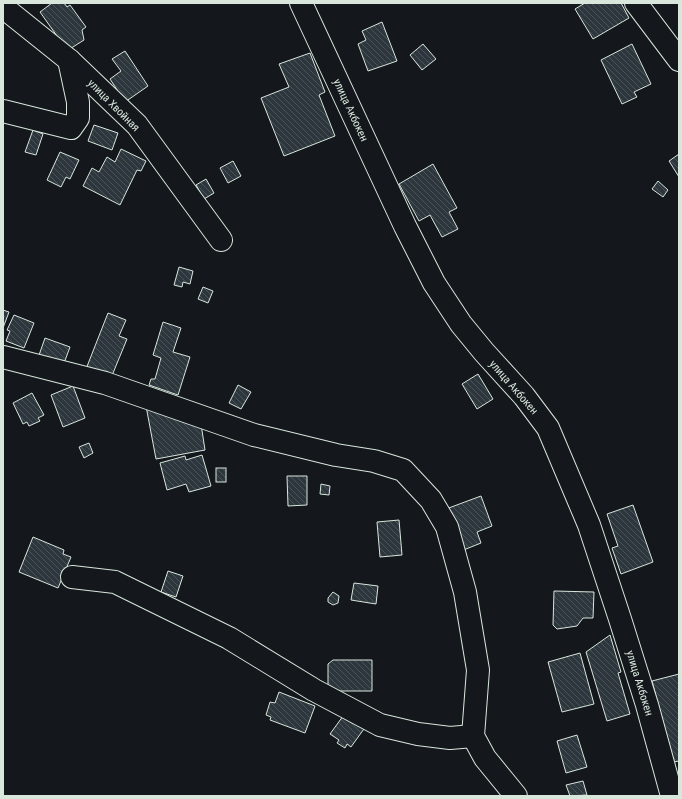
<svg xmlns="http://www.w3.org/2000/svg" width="682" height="799" font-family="'Roboto Condensed',sans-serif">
	<defs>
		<pattern id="building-back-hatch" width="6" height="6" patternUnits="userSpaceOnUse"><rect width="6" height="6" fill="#2c363c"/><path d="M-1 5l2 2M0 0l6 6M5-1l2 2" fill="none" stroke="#4a5358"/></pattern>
	</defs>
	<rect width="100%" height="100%" fill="#14181c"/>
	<g fill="url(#building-back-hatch)" stroke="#d8e6dc">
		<polygon points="52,3 64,3 67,7 70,5 86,27 82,30 84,40 65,52 55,38 57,36 40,12"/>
		<polygon points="585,3 621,3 629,18 593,39 575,9"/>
		<polygon points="382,22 397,61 368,71 358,44 366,40 362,31"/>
		<polygon points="423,44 436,59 422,70 410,55"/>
		<polygon points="632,44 651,84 634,92 637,97 622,104 601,60"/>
		<polygon points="125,51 148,86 125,102 110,79 121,71 112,59"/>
		<polygon points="310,53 325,92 319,95 335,136 284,156 261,98 289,87 279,64"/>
		<polygon points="94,125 118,133 112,150 88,141"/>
		<polygon points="33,130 43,134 36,155 25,152"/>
		<polygon points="121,149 146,161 141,171 137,170 120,205 83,186 92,168 99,172 107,157 115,162"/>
		<polygon points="60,152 79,160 70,179 66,177 61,187 47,180"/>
		<polygon points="679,154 679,177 669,161"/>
		<polygon points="233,161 241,176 228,183 220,168"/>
		<polygon points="433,164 457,208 449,212 458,229 442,237 430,215 419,221 399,184"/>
		<polygon points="206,179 214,193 204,199 196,185"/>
		<polygon points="658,181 668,190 663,197 652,189"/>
		<polygon points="179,267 193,271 190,284 183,282 182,287 174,285"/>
		<polygon points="203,287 213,291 208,303 198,299"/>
		<polygon points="3,310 9,312 3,328"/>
		<polygon points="108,313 126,320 119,336 127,339 111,378 86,369"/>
		<polygon points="14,315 34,323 24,348 6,341 10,331 7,330"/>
		<polygon points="163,322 181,328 173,352 190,357 178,395 149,385 151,379 155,379 161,358 153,355"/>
		<polygon points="45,338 70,347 63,366 38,358"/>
		<polygon points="478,374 493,399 477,409 462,384"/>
		<polygon points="238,385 251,392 241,409 229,403"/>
		<polygon points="73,386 85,418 63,427 51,395"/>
		<polygon points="32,393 44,415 38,418 40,421 29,426 27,422 23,424 13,403"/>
		<polygon points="146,406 201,424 205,450 156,459"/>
		<polygon points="89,443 93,453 84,458 79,447"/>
		<polygon points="202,455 211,486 189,492 186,484 167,490 160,463 185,456 186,460"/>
		<rect x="216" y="468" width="10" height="14"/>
		<polygon points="287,476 307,476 307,505 288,506"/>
		<polygon points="321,484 330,486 329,495 320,494"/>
		<polygon points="481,496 492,526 477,532 481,543 461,551 446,509"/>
		<polygon points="633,505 653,562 621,574 612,548 618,546 607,514"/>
		<polygon points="399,520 402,555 380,557 377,522"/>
		<polygon points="33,537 64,550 63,554 71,557 58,588 19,572"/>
		<polygon points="168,571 183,576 176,597 161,592"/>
		<polygon points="354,583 378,586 376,604 351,600"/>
		<polygon points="554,591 594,592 593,618 583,618 577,626 557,629 553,625"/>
		<polygon points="333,592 339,596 338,603 333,605 328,602 328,598"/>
		<polygon points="610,635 621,672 618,673 630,714 607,721 586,652"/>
		<polygon points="580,653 594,704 562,712 548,662"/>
		<polygon points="333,660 372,660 372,691 328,691 328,664"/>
		<polygon points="679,674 679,761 674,762 652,681"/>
		<polygon points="279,692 315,706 305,733 270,720 271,717 266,715 270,702 275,703"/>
		<polygon points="346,712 366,726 351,747 347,744 345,748 337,743 339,740 330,734"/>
		<polygon points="577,735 587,767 566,773 557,741"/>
		<polygon points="583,781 587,795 570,796 566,785"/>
	</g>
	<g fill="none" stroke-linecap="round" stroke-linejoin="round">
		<defs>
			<g id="minor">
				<polyline points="636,3 679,60"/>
				<polyline points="3,7 69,60 137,125 221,240"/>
				<polyline points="3,111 71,128 78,118 78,102 69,60"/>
				<polyline points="3,357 105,383 254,435 336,455 374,461 403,470 431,500 447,527 465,592 478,670 473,736 485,758 516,796"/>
				<polyline points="72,577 115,582 229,638 314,690 380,725 418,734 450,738 473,736"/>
			</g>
			<polyline id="tertiary" points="301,3 405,226 434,283 461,324 484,352 524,396 548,428 589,525 620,619 647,705 672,796"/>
		</defs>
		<use href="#minor" stroke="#d8e6dc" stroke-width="24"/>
		<use href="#tertiary" stroke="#d8e6dc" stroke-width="24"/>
		<use href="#minor" stroke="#14181c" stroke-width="22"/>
		<use href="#tertiary" stroke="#14181c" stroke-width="22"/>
	</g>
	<g text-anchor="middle" stroke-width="3" stroke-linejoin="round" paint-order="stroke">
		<g font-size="11" fill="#d8e6dc" stroke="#14181c">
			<text transform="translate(114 105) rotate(45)" y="4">улица Хвойная</text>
			<text transform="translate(351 110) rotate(65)" y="4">улица Акбокен</text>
			<text transform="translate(514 387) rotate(49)" y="4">улица Акбокен</text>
			<text transform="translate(640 683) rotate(73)" y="4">улица Акбокен</text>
		</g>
	</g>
	<rect width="682" height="799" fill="none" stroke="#d8e6dc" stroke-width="8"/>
</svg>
